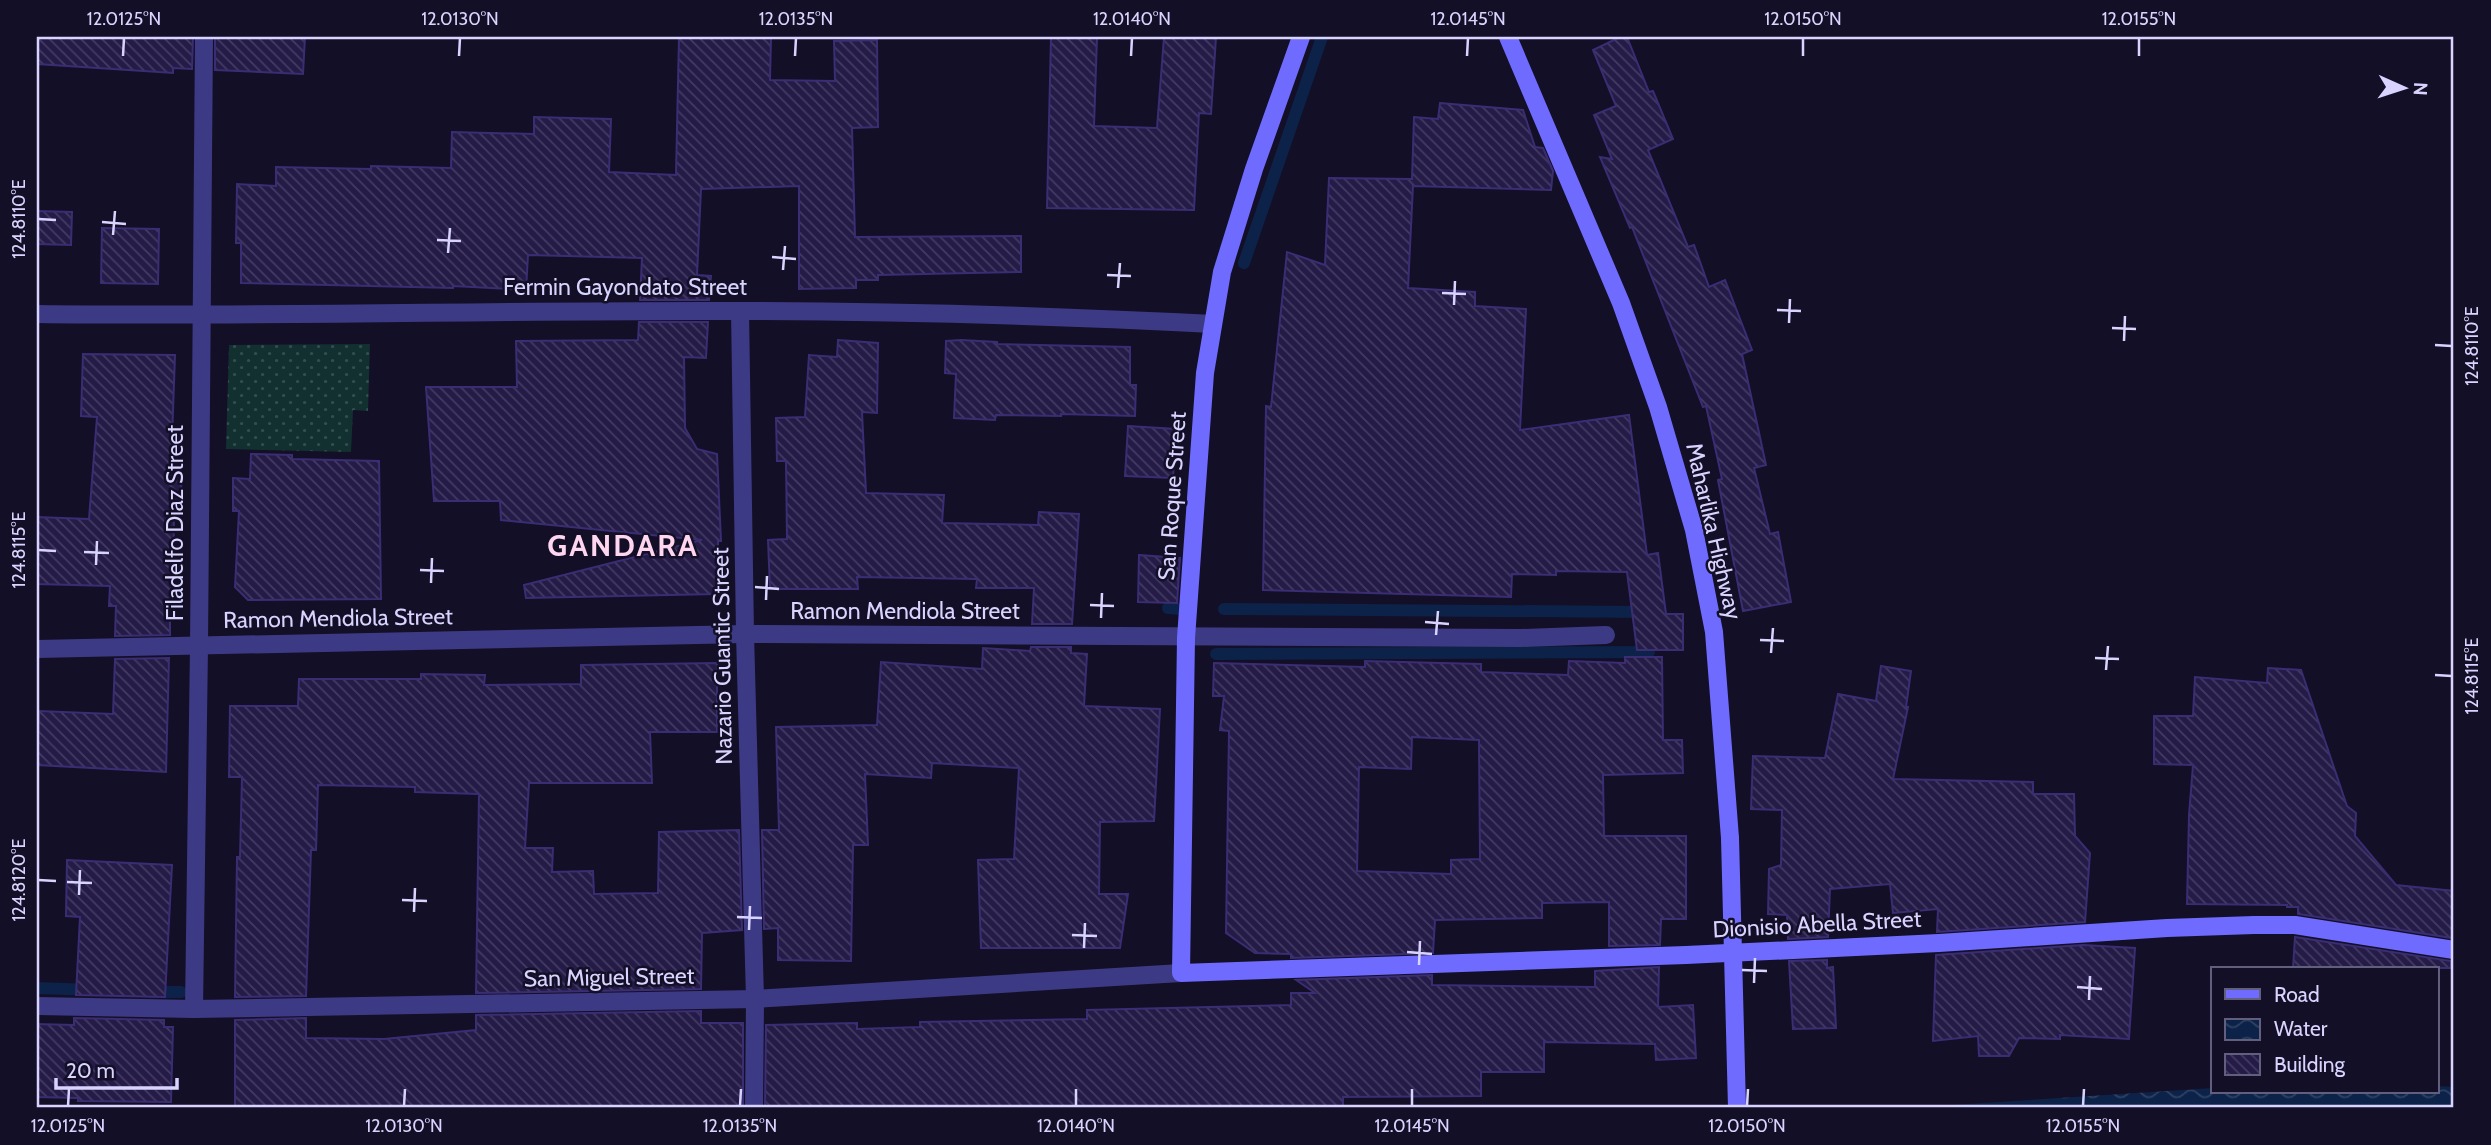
<svg xmlns="http://www.w3.org/2000/svg" width="2491" height="1145" font-family="Cabin,sans-serif">
	<defs>
		<pattern id="garden-dots" width="8" height="8" patternUnits="userSpaceOnUse" patternTransform="scale(1.75)"><rect width="8" height="8" fill="#12302f"/><path d="M2 2h.1M6 6h.1" fill="none" stroke="#344d4e" stroke-width="1.8" stroke-linecap="round"/></pattern>
		<pattern id="water-waves" width="16" height="10" patternUnits="userSpaceOnUse" patternTransform="scale(1.75)"><rect width="16" height="10" fill="#0c2248"/><path d="M0 5q4-4 8 0t8 0" fill="none" stroke="#2f4163"/></pattern>
		<pattern id="building-back-hatch" width="6" height="6" patternUnits="userSpaceOnUse" patternTransform="scale(1.75)"><rect width="6" height="6" fill="#241b47"/><path d="M-1 5l2 2M0 0l6 6M5-1l2 2" fill="none" stroke="#433b63"/></pattern>
	</defs>
	<rect width="100%" height="100%" fill="#130f26"/>
	<polygon fill="url(#garden-dots)" points="370,344 368,411 353,410 351,452 226,449 229,345"/>
	<polygon fill="url(#water-waves)" points="2437,1086 2454,1087 2454,1108 1906,1108 2213,1088 2213,1091 2437,1091"/>
	<g fill="none" stroke-linecap="round" stroke-linejoin="round">
		<g stroke="#0c2248" stroke-width="12">
			<polyline points="1244,263 1322,37"/>
			<polyline points="1168,608 1182,609"/>
			<polyline points="1224,609 1649,612"/>
			<polyline points="1216,654 1649,652"/>
			<polyline points="37,988 93,990"/>
			<polyline points="150,992 181,992"/>
		</g>
	</g>
	<g fill="url(#building-back-hatch)" stroke="#3b2d73" stroke-width="2" fill-rule="evenodd">
		<polygon points="37,37 193,37 192,69 173,68 173,73 37,64"/>
		<polygon points="215,37 305,37 303,74 215,70"/>
		<polygon points="679,37 771,37 770,80 835,81 834,41 877,40 878,127 852,128 855,237 1021,236 1021,272 878,275 878,280 856,280 856,288 799,289 799,186 701,189 697,275 711,276 709,300 640,300 642,258 528,255 526,290 453,286 453,288 241,283 241,243 236,243 237,184 276,186 276,167 371,169 371,166 451,168 452,132 534,134 534,117 611,119 609,172 676,175"/>
		<polygon points="1051,37 1097,37 1094,126 1157,128 1164,37 1216,37 1211,114 1199,113 1194,210 1047,208"/>
		<polygon points="1620,37 1627,37 1649,92 1653,91 1673,139 1648,150 1688,247 1694,245 1709,287 1725,280 1752,350 1742,354 1766,465 1754,468 1770,534 1778,532 1791,602 1743,611 1718,480 1722,479 1706,406 1703,407 1632,227 1630,228 1600,157 1612,159 1594,115 1616,106 1593,50"/>
		<polygon points="1440,103 1523,110 1535,147 1543,148 1553,171 1551,190 1413,186 1408,288 1475,292 1475,306 1526,309 1520,430 1629,415 1647,555 1658,553 1666,614 1683,614 1683,650 1637,650 1627,572 1556,571 1556,575 1512,574 1511,597 1263,590 1266,406 1271,407 1287,252 1325,265 1329,178 1412,179 1414,117 1438,119"/>
		<polygon points="37,211 72,212 71,245 37,244"/>
		<polygon points="102,228 159,229 158,284 101,283"/>
		<polygon points="639,322 708,322 706,358 684,357 685,428 697,449 717,454 721,541 718,541 717,594 526,598 524,585 702,540 501,520 500,501 434,501 426,387 517,387 516,341 638,340"/>
		<polygon points="838,340 878,343 877,413 862,412 866,493 944,495 942,523 1038,525 1039,512 1079,514 1072,624 1032,624 1034,588 976,588 977,579 857,577 858,589 770,589 768,540 787,539 786,461 777,461 776,418 805,417 809,355 837,357"/>
		<polygon points="961,340 997,342 997,344 1130,347 1130,385 1136,385 1135,416 1061,414 1061,416 996,415 995,420 954,418 956,374 945,373 946,341"/>
		<polygon points="83,354 175,355 171,467 174,467 174,472 182,473 180,510 174,510 173,606 170,606 170,635 115,636 116,606 109,606 110,586 37,584 37,517 89,519 97,417 81,416"/>
		<polygon points="1128,426 1176,429 1173,478 1125,476"/>
		<polygon points="251,454 292,455 292,459 379,461 381,599 248,600 235,587 239,511 233,511 233,478 250,479"/>
		<polygon points="1139,555 1180,558 1177,603 1138,602"/>
		<polygon points="1031,647 1071,647 1071,653 1087,654 1084,706 1160,709 1154,821 1100,822 1099,894 1128,894 1120,948 981,948 978,860 1014,859 1019,768 932,763 931,778 865,774 868,845 853,845 851,961 778,960 778,928 764,929 762,830 779,830 776,727 877,725 881,662 982,669 983,648 1030,651"/>
		<path d="M1625,657H1662L1663,740H1682L1683,773L1603,775L1604,836H1686V919H1661L1660,945L1609,946V902L1542,903V918L1435,920L1433,953L1291,958V954L1255,953L1226,933L1229,731L1220,730L1224,696H1213L1214,663L1365,667V661L1441,663L1481,664V672L1568,675L1569,661L1625,663ZM1412,737L1479,740L1480,859L1451,860V874L1357,871L1359,767L1411,769Z"/>
		<polygon points="169,658 166,772 37,765 39,711 113,714 115,659"/>
		<polygon points="717,663 717,732 650,732 652,783 529,783 525,848 553,848 552,872 593,871 594,894 658,893 659,832 739,830 742,930 702,933 701,989 476,993 479,794 415,792 415,787 318,785 316,850 311,850 306,996 235,997 237,857 240,857 242,777 229,777 230,706 298,706 299,679 421,679 421,674 485,675 484,685 581,684 581,665"/>
		<polygon points="1881,666 1911,671 1906,707 1908,707 1893,779 2033,782 2033,794 2074,794 2075,836 2090,853 2085,922 1937,932 1938,909 1893,913 1890,884 1830,889 1828,937 1788,939 1787,915 1768,914 1769,869 1781,865 1782,810 1751,809 1753,756 1825,758 1838,694 1876,701"/>
		<polygon points="2268,668 2301,670 2347,806 2356,813 2355,836 2396,885 2454,891 2452,938 2298,914 2298,907 2287,907 2287,905 2187,904 2189,815 2193,765 2154,764 2154,716 2193,716 2195,677 2267,683"/>
		<polygon points="67,860 172,865 165,997 76,995 80,917 66,916"/>
		<polygon points="2295,937 2451,961 2451,968 2293,968"/>
		<polygon points="2083,945 2135,948 2129,1039 2060,1035 2060,1039 2019,1038 2009,1056 1979,1056 1978,1036 1933,1041 1936,955"/>
		<polygon points="1827,960 1827,968 1833,967 1836,1028 1793,1029 1789,961"/>
		<polygon points="1659,967 1658,1007 1693,1005 1696,1058 1656,1060 1655,1044 1544,1042 1544,1072 1481,1072 1481,1096 1343,1097 1343,1108 765,1108 766,1025 857,1023 857,1029 920,1027 920,1022 1087,1019 1087,1010 1291,1005 1291,993 1315,993 1296,980 1432,975 1432,985 1595,987 1595,971"/>
		<polygon points="701,1011 701,1023 743,1023 743,1108 235,1108 235,1020 306,1018 306,1038 384,1039 476,1030 476,1015"/>
		<polygon points="74,1018 164,1020 164,1027 173,1027 171,1102 78,1101 78,1098 37,1097 37,1024 74,1025"/>
	</g>
	<g fill="none" stroke-linecap="round" stroke-linejoin="round">
		<polyline stroke="#3d3a85" stroke-width="18" points="754,1108 755,999"/>
		<g stroke="#3d3a85" stroke-width="18">
			<polyline points="740,311 745,634 755,999"/>
			<path d="M37,314C271,317 506,310 740,311C898,311 1055,316 1213,324"/>
			<polyline points="37,649 745,634 1521,638 1606,635"/>
			<polyline points="37,1006 194,1009 755,999 1181,973"/>
			<polyline points="194,1009 199,646 204,37"/>
		</g>
		<g stroke="#6f6bff" stroke-width="18">
			<polyline points="1301,37 1254,169 1222,272 1205,373 1186,638 1181,973 1686,955 1939,943 2167,928 2254,925 2295,925 2454,950"/>
			<polyline points="1508,37 1621,303 1658,407 1694,530 1714,632 1730,838"/>
		</g>
		<polyline stroke="#6f6bff" stroke-width="18" points="1730,838 1737,1108"/>
	</g>
	<path fill="none" stroke="#d9d4ff" stroke-width="2.5" d="M123,56L124,38M459,56L460,38M795,56L796,38M1131,56L1132,38M1467,56L1468,38M1803,56V38M2139,56V38M38,219L56,220M102,222L126,224M113,235L115,211M437,240L461,241M448,253L450,228M772,257L796,259M783,270L785,246M1107,275L1131,276M1118,288L1120,263M1442,293L1466,294M1454,305L1455,281M1777,310L1801,311M1789,323L1790,299M2112,328L2136,329M2124,341L2125,316M2435,345L2452,346M38,550L56,551M84,552L109,553M96,565L97,541M420,570L444,571M431,583L432,558M755,587L779,589M766,600L767,576M1090,605L1114,606M1101,618L1102,593M1425,622L1449,624M1436,635L1438,611M1760,640L1784,641M1771,653L1773,628M2095,658L2119,659M2106,670L2108,646M2435,675L2452,676M38,880L56,881M67,882L92,883M79,895L80,870M402,900L427,901M414,912L415,888M737,917L762,918M749,930L750,906M1072,935L1097,936M1084,948L1085,923M1407,952L1432,954M1419,965L1420,941M1742,970L1767,971M1754,983L1755,958M2077,987L2102,989M2089,1000L2090,976M68,1106L69,1089M404,1106L405,1089M740,1106L741,1089M1076,1106V1089M1412,1106V1089M1747,1106L1748,1089M2083,1106L2084,1089"/>
	<g text-anchor="middle" stroke-width="5" stroke-linejoin="round" paint-order="stroke">
		<g font-size="23" fill="#d9d4ff" stroke="#130f26">
			<text x="625" y="295">Fermin Gayondato Street</text>
			<text transform="translate(1172 496) rotate(-86)" y="8">San Roque Street</text>
			<text transform="translate(175 523) rotate(-90)" y="8">Filadelfo Diaz Street</text>
			<text transform="translate(1714 531) rotate(77)" y="8">Maharlika Highway</text>
			<text x="905" y="619">Ramon Mendiola Street</text>
			<text transform="translate(338 618) rotate(-1)" y="8">Ramon Mendiola Street</text>
			<text transform="translate(722 656) rotate(-91)" y="8">Nazario Guantic Street</text>
			<text transform="translate(1817 924) rotate(-3)" y="8">Dionisio Abella Street</text>
			<text transform="translate(609 977) rotate(-1)" y="8">San Miguel Street</text>
		</g>
		<g font-size="30" font-weight="bold" letter-spacing="2" fill="#ffd6f0" stroke="#130f26">
			<text x="623" y="556">GANDARA</text>
		</g>
	</g>
	<rect width="2491" height="1145" fill="none" stroke="#130f26" stroke-width="77"/>
	<rect x="2211" y="967" width="228" height="126" fill="#130f26" stroke="#625e7d" stroke-width="2"/>
	<rect x="2225" y="989" width="35" height="10" fill="#6f6bff" stroke="#625e7d" stroke-width="2"/>
	<text x="2274" y="1002" font-size="21" fill="#d9d4ff">Road</text>
	<rect x="2225" y="1019" width="35" height="21" fill="url(#water-waves)" stroke="#625e7d" stroke-width="2"/>
	<text x="2274" y="1036" font-size="21" fill="#d9d4ff">Water</text>
	<rect x="2225" y="1054" width="35" height="21" fill="url(#building-back-hatch)" stroke="#625e7d" stroke-width="2"/>
	<text x="2274" y="1072" font-size="21" fill="#d9d4ff">Building</text>
	<g transform="translate(2404 88) rotate(93)" stroke="#130f26" stroke-width="5" paint-order="stroke">
	<path d="M0-5L12 26L0 18L-12 26Z" fill="#d9d4ff"/>
	<text y="-10" font-size="19" font-weight="bold" text-anchor="middle" fill="#d9d4ff">N</text>
	</g>
	<path d="M56 1078v10h121v-10" fill="none" stroke="#d9d4ff" stroke-width="3.5"/>
	<text x="66" y="1078" font-size="21" fill="#d9d4ff" stroke="#130f26" stroke-width="5" paint-order="stroke">20 m</text>
	<rect x="38" y="38" width="2414" height="1068" fill="none" stroke="#d9d4ff" stroke-width="2.5"/>
	<g font-size="18" text-anchor="middle" fill="#d9d4ff">
		<text x="124" y="25">12.0125°N</text>
		<text x="460" y="25">12.0130°N</text>
		<text x="796" y="25">12.0135°N</text>
		<text x="1132" y="25">12.0140°N</text>
		<text x="1468" y="25">12.0145°N</text>
		<text x="1803" y="25">12.0150°N</text>
		<text x="2139" y="25">12.0155°N</text>
		<text transform="translate(19 219) rotate(-90)" y="6">124.8110°E</text>
		<text transform="translate(2472 346) rotate(-90)" y="6">124.8110°E</text>
		<text transform="translate(19 550) rotate(-90)" y="6">124.8115°E</text>
		<text transform="translate(2472 676) rotate(-90)" y="6">124.8115°E</text>
		<text transform="translate(19 880) rotate(-90)" y="6">124.8120°E</text>
		<text x="68" y="1132">12.0125°N</text>
		<text x="404" y="1132">12.0130°N</text>
		<text x="740" y="1132">12.0135°N</text>
		<text x="1076" y="1132">12.0140°N</text>
		<text x="1412" y="1132">12.0145°N</text>
		<text x="1747" y="1132">12.0150°N</text>
		<text x="2083" y="1132">12.0155°N</text>
	</g>
</svg>
